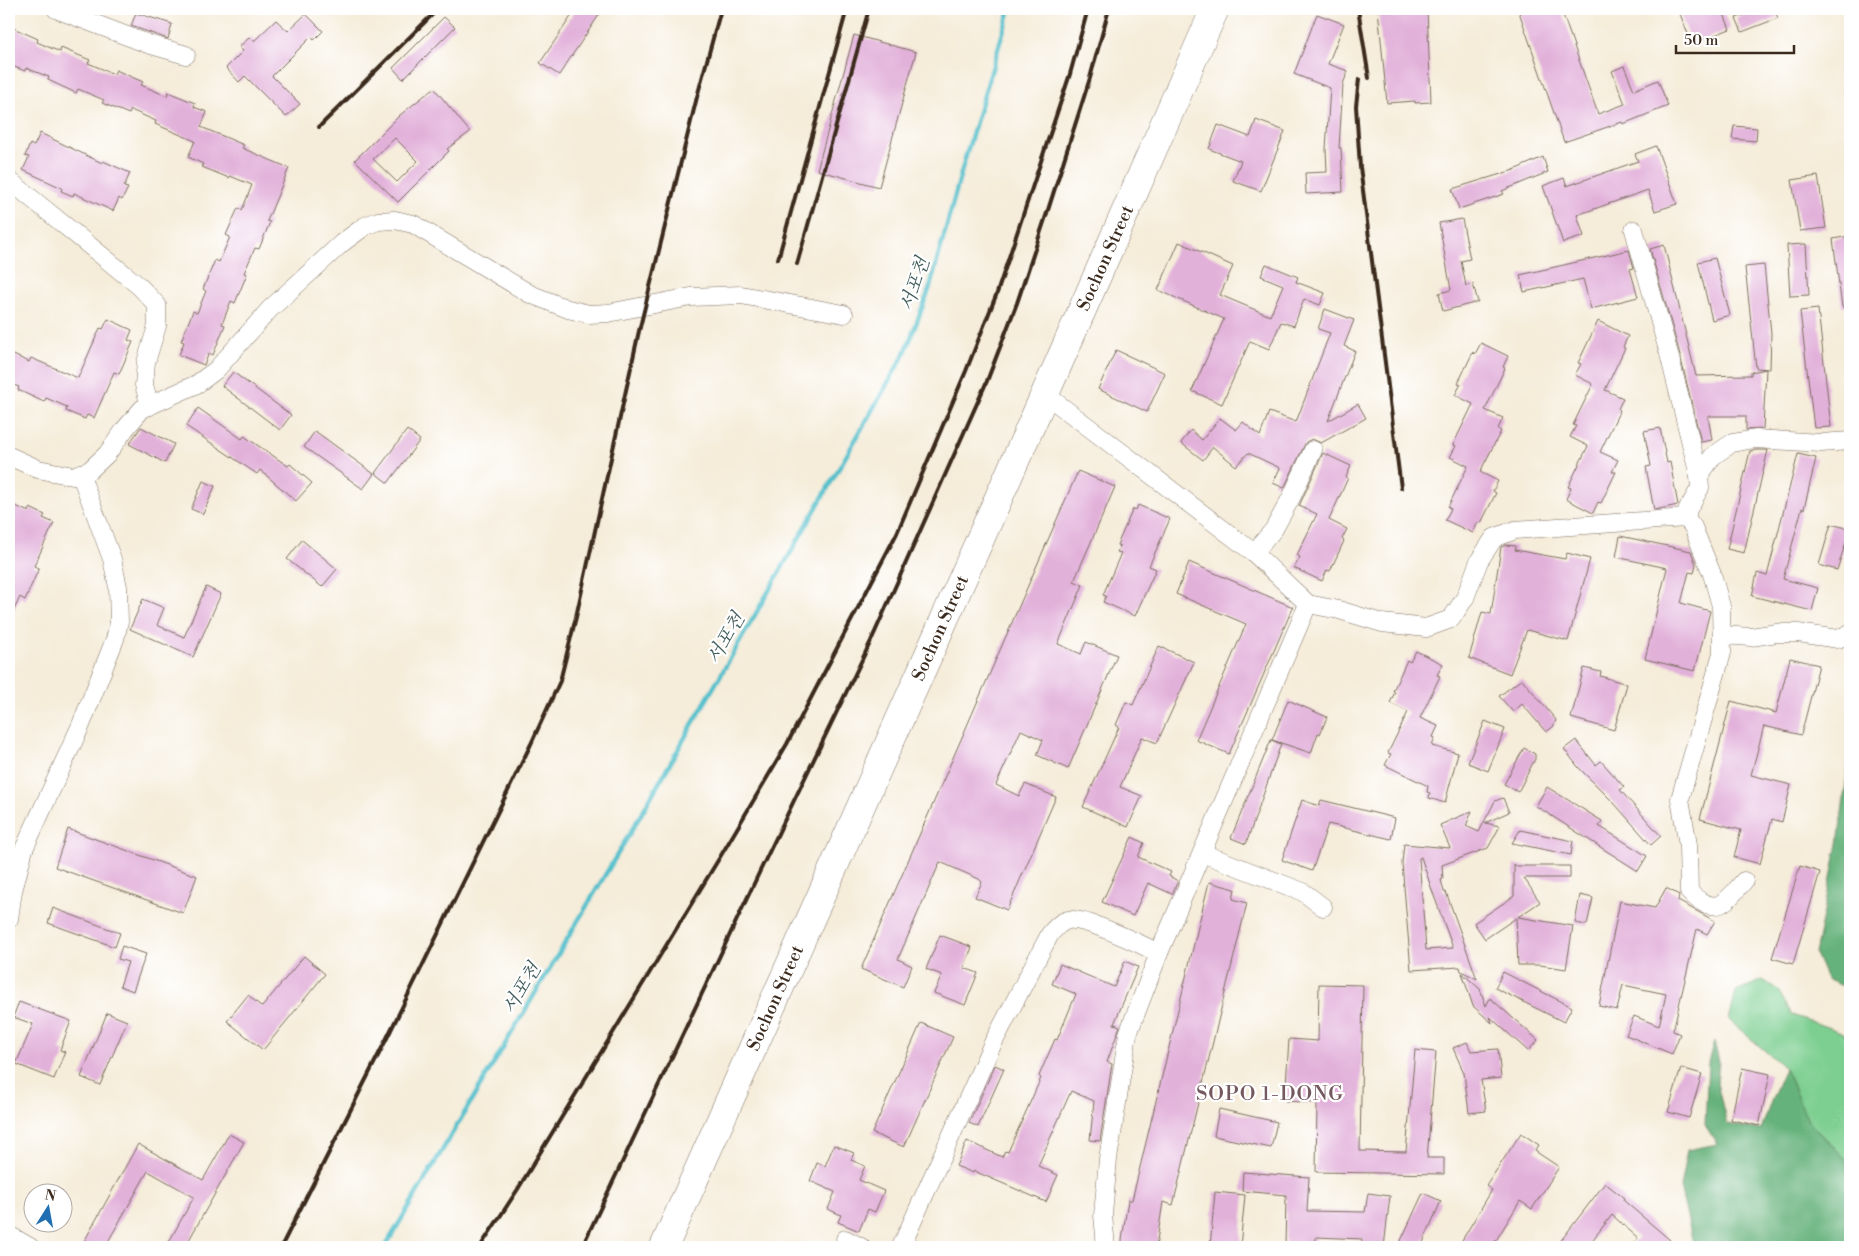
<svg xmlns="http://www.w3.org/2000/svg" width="1859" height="1256" font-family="'Libre Bodoni','Noto Serif KR',serif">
	<rect width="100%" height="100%" fill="#fff"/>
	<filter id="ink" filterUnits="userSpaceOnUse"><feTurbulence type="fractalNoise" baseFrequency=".02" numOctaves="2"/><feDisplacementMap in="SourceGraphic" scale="10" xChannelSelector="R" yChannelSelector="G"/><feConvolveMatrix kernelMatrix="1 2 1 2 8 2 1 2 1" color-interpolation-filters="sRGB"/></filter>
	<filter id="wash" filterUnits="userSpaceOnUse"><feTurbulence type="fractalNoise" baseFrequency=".0096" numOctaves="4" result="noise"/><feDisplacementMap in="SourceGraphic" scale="20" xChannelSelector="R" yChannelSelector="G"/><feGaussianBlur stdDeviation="1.12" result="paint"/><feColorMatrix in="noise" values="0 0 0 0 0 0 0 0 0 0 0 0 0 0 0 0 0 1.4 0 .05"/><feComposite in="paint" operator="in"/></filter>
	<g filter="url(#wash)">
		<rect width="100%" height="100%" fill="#f5ecd9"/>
		<g fill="#7dcf91" stroke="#5c7c58">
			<polygon points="1847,69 1850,69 1850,137 1843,87"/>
			<polygon points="1763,980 1778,990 1792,1015 1850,1035 1850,1163 1809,1123 1785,1068 1729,1020 1736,991"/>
		</g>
		<g fill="#66b27b" stroke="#506e4c">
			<polygon points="1850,751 1850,989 1826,979 1815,954 1838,844"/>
			<polygon points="1714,1042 1719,1061 1717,1083 1727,1124 1761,1130 1773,1096 1785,1068 1809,1123 1850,1163 1850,1247 1694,1247 1680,1187 1687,1150 1717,1144 1705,1125 1708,1062"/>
		</g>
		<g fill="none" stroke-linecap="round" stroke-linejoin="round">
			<polyline stroke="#53c0cc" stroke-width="4.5" points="385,1247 640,816 905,353 930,287 964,162 1010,9"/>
		</g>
		<g id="blocks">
			<g fill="#e2b1da" fill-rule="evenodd">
				<polygon points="576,9 603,9 559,75 540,63"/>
				<polygon points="1378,9 1427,9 1431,102 1415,103 1415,101 1387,103"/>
				<polygon points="1518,9 1561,9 1598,114 1625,104 1612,71 1624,66 1634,90 1658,80 1668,106 1623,124 1622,122 1564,142"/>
				<polygon points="1678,9 1722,9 1730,29 1692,44"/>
				<polygon points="1761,9 1774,9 1778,18 1742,32 1736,18"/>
				<polygon points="136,13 172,24 168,39 131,26"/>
				<polygon points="306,14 323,31 314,40 311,37 272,76 300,104 286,117 245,76 239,82 226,68 243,51 239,47 250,37 254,41 276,20 288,31"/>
				<polygon points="1317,14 1344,24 1328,64 1348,71 1343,84 1339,148 1341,148 1343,192 1306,194 1305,173 1327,172 1326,149 1330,88 1294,74"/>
				<polygon points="444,17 455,27 403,79 393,68"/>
				<polygon points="9,26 38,39 37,42 60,52 61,48 90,60 88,63 114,74 116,70 143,82 141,85 167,96 168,92 195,103 194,107 207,112 201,127 244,145 242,148 289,168 267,221 270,222 259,249 255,248 244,273 247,274 235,303 231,301 222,324 225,325 213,355 209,353 204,365 179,355 184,342 181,341 193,311 197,313 206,291 203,289 215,260 219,262 230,237 226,235 238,208 242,210 252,185 230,176 229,178 202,167 203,164 188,157 195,141 155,124 156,121 131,110 129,114 102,103 104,100 78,89 76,93 48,80 49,77 26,68 25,71 9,65"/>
				<polygon points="854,35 916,52 879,187 817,170"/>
				<path d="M434,88L470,132L447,149L449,151L398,202L355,160L400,115ZM395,138L418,161L397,182L373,159Z"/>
				<polygon points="1256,120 1285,131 1261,191 1233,181 1241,161 1209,149 1218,125 1250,137"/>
				<polygon points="1734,126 1757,128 1756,141 1732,139"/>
				<polygon points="40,133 102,163 103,161 130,173 124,187 128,188 122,200 119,198 113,211 74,193 73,196 61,191 62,188 23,170 29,157 25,156 30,144 34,146"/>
				<polygon points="1656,146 1677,204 1655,211 1648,190 1577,215 1584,236 1563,243 1543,186 1564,178 1567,186 1638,161 1635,154"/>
				<polygon points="1543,157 1548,172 1502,191 1504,194 1459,209 1452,189 1514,170"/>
				<polygon points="1818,176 1826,228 1800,231 1792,180"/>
				<polygon points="1462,219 1470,259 1461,261 1466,286 1473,284 1478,302 1443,311 1439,293 1451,290 1439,223"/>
				<polygon points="1850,236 1850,307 1842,307 1833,239"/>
				<polygon points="1179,242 1233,266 1220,295 1270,316 1283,285 1261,276 1266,264 1298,277 1296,282 1325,293 1320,305 1304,299 1294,326 1281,322 1269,349 1250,341 1222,404 1192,391 1224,319 1158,290"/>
				<polygon points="1806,244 1809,295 1790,296 1787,245"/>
				<polygon points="1664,245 1696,376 1748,375 1751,375 1751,372 1766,369 1763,429 1746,430 1746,416 1708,416 1712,440 1701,442 1679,351 1650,249"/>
				<polygon points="1629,250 1634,268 1630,269 1638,297 1591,309 1583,279 1524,292 1520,275"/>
				<polygon points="1715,258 1730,315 1712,320 1698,262"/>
				<polygon points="1764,265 1771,333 1770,369 1756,368 1745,267"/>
				<polygon points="1325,309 1354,320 1344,346 1355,351 1328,421 1358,404 1366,418 1321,443 1312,439 1306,442 1284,488 1273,483 1280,468 1248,453 1236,466 1213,447 1203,460 1181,443 1191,430 1202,440 1220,418 1236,430 1243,422 1260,436 1269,412 1296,422 1330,333 1318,329"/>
				<polygon points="1818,309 1831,427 1814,428 1800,311"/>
				<polygon points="108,319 132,330 128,340 133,342 119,374 114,372 94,418 87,415 85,419 66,411 67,407 46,398 44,402 18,390 19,387 9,383 9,353 29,362 31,358 78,378 100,328 103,329"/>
				<polygon points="1598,321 1628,336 1623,347 1625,348 1605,390 1623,398 1618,409 1620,410 1600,452 1618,460 1612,472 1616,472 1601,503 1598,502 1593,513 1566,499 1571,488 1568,487 1588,446 1570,437 1576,426 1573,425 1593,384 1575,375 1581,364 1578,363"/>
				<polygon points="1481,343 1508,356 1503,367 1505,368 1485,410 1503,418 1498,429 1501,431 1480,472 1498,481 1493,491 1496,493 1481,523 1478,522 1473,533 1445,520 1451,509 1448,507 1468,466 1450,457 1456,446 1453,445 1473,404 1455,395 1461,384 1458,383 1473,352 1475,354"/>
				<polygon points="1116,350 1165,373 1147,412 1098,389"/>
				<polygon points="233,372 291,415 280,430 222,386"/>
				<polygon points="198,408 242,439 244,436 288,466 290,464 312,483 296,501 260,470 257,474 186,426"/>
				<polygon points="141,427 174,444 165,463 129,444"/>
				<polygon points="1660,428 1667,463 1670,462 1678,505 1654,510 1646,467 1651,466 1644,431"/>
				<polygon points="407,430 420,440 388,483 375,473"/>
				<polygon points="315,431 374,474 363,489 304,447"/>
				<polygon points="1756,450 1768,450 1744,553 1727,549 1750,451"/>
				<polygon points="1323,453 1351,466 1346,477 1348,478 1329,520 1347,529 1342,539 1344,541 1330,571 1327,570 1322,581 1294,568 1300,557 1297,555 1317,514 1299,506"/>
				<polygon points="1798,454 1816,458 1804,509 1802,508 1783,579 1818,588 1812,611 1752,596 1757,573 1767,576"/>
				<polygon points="1078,471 1115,487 1074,581 1083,585 1058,644 1081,654 1086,642 1117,655 1068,769 1037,755 1043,740 1021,730 996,785 1019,796 1025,784 1056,797 1007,910 975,897 982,882 979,879 940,862 898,959 912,966 903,987 861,969"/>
				<polygon points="203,481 215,486 203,514 191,509"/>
				<polygon points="9,503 29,512 30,508 45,515 43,518 54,523 34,566 39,568 25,600 20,597 9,621"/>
				<polygon points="1138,505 1170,519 1149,566 1156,569 1135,616 1103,602 1106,596 1103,595 1121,553 1117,552 1120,546 1117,545 1133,509 1136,510"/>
				<polygon points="1831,524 1850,529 1837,570 1819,565"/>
				<polygon points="1620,536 1691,551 1696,564 1694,573 1689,572 1681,603 1710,611 1695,671 1645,659 1667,568 1616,557"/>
				<polygon points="302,540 337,569 322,587 287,559"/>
				<polygon points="1506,545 1516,546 1515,550 1565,559 1567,553 1590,559 1568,641 1527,630 1510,674 1469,658 1482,612 1491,614 1501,547"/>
				<polygon points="1189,562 1293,607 1229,754 1196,740 1246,624 1176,594"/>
				<polygon points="206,587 221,594 193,657 130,629 143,599 164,608 157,625 184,637"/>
				<polygon points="1159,646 1194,662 1157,743 1142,737 1120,787 1142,796 1128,827 1083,807 1119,727 1116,725 1126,702 1133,705"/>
				<polygon points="1416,651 1443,664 1437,675 1440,676 1420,718 1438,726 1433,737 1435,738 1432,746 1458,753 1445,803 1429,798 1430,793 1427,792 1428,786 1385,765 1391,754 1388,753 1408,712 1390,703 1395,692 1393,691 1407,660 1410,662"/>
				<polygon points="1790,658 1819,665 1801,735 1764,726 1751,775 1791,785 1782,822 1772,819 1760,864 1734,857 1741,830 1700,819 1731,701 1776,713"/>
				<polygon points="1584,668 1601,672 1600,676 1627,684 1614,730 1571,718"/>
				<polygon points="1522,679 1556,720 1553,727 1546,732 1522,704 1513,712 1499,696"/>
				<polygon points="1288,700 1327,717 1320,734 1318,733 1311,753 1272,740"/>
				<polygon points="1485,721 1505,729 1488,771 1468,763"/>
				<polygon points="1271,740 1281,744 1246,844 1231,838"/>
				<polygon points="1576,740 1596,765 1601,761 1624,787 1620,790 1661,836 1651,845 1614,803 1579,768 1564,749"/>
				<polygon points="1524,748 1535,754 1535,759 1518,792 1504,784"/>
				<polygon points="1547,787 1602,821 1599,826 1647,856 1638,871 1536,806"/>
				<path d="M1503,798L1509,812L1485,823L1500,826L1488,848L1442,865L1443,879L1441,880L1444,892H1446L1477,979L1461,971L1460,967L1411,970L1402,863L1404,844L1450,848L1440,825L1472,811L1466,826L1479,832L1495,801ZM1421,857L1433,893L1453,948L1426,950L1419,858Z"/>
				<polygon points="1302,800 1319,806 1321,800 1395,818 1391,839 1328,824 1312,871 1282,860"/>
				<polygon points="68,829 197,876 183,913 55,867"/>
				<polygon points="1520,830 1573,841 1571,855 1512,843"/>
				<polygon points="1132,837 1144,843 1138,857 1171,872 1169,876 1178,881 1172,894 1148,883 1133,916 1102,902"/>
				<polygon points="1514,864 1516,866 1570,866 1570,878 1524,878 1540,902 1518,917 1573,926 1566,969 1540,965 1518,965 1516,918 1485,939 1474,923 1514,896"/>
				<polygon points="1800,866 1820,872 1793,964 1772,958"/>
				<polygon points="1209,882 1235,889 1233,899 1247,903 1173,1205 1163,1202 1156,1247 1121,1247 1128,1200 1132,1200"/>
				<polygon points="1666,888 1679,895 1678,901 1715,921 1707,934 1697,929 1673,1031 1680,1034 1672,1054 1626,1035 1634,1016 1659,1026 1666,994 1623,985 1617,1010 1599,1006 1620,901 1655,908"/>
				<polygon points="1580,895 1593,898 1587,925 1575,923"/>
				<polygon points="53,908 120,933 115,947 48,923"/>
				<polygon points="940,935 972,947 964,968 978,973 965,1005 934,993 942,975 926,969"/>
				<polygon points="122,946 146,954 133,991 120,986 128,962 118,959"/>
				<polygon points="304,956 325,974 263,1050 227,1021 248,995 262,1007"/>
				<polygon points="1125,961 1138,967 1114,1024 1120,1026 1107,1062 1112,1064 1100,1141 1090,1140 1094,1101 1071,1091 1038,1166 1058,1175 1046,1202 974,1171 973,1173 956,1166 967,1141 1002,1157 1005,1151 1008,1152 1041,1078 1039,1076 1055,1039 1057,1040 1076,994 1052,984 1060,964 1114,987"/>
				<polygon points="1503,972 1572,1007 1564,1022 1495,988"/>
				<polygon points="1462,973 1480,989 1486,1006 1490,998 1538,1040 1528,1051 1490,1017 1492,1023 1473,1006"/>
				<polygon points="1319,984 1363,985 1360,1151 1406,1152 1415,1050 1436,1052 1427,1158 1444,1158 1444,1174 1316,1172 1317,1103 1285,1101 1289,1039 1318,1041"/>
				<polygon points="19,1002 71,1021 60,1050 65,1052 54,1079 16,1064 33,1024 13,1017"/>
				<polygon points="107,1013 127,1021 100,1085 81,1077"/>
				<polygon points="921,1023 953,1037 904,1147 872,1133"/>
				<polygon points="1467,1042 1471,1051 1498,1049 1501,1078 1481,1080 1486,1111 1469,1113 1464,1073 1453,1048"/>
				<polygon points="995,1065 1004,1069 978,1127 969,1123"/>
				<polygon points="1681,1068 1702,1074 1689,1118 1668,1112"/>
				<polygon points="1742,1068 1770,1074 1759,1126 1731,1120"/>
				<polygon points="1219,1109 1277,1122 1271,1148 1214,1136"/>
				<polygon points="1521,1133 1539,1145 1535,1151 1559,1167 1532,1209 1520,1201 1492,1247 1458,1247 1492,1190 1486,1186"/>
				<polygon points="229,1134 244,1142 185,1247 166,1247 194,1197 148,1171 105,1247 81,1247 138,1144 203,1180"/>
				<polygon points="834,1145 854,1153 851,1160 865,1166 859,1180 884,1191 875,1212 868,1209 859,1231 838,1222 841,1215 828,1209 835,1192 810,1181 817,1163 825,1166"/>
				<polygon points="1243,1172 1309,1177 1307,1211 1365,1212 1368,1193 1390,1196 1384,1247 1361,1247 1362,1239 1316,1237 1315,1247 1285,1247 1286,1195 1242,1191"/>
				<polygon points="1605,1183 1624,1198 1623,1200 1670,1240 1664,1247 1630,1247 1638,1238 1612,1215 1587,1247 1556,1247"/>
				<polygon points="1215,1192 1245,1195 1240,1247 1210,1247"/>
				<polygon points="1423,1193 1441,1201 1421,1247 1398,1247"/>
			</g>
		</g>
	</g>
	<g filter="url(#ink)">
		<use href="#blocks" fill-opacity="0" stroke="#7c6e5f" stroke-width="1"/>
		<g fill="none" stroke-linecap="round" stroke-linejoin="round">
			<defs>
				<g id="minor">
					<polyline points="56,9 148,44 186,55"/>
					<polyline points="9,180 139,286 157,305 157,326 146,362 144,385 150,406"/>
					<polyline points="1634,230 1669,354 1699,476"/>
					<path d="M1045,394L1254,553L1308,604L1339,610L1382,623L1426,628L1451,619L1465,598L1479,561L1494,538L1515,530L1686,518L1693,527L1712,574L1721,606L1722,653L1680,799L1688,845L1689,892C1715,917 1725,904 1744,881"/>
					<polyline points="9,456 38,469 73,476 90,470 107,454 125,429 142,409 197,384 216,370 270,309 342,243 365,226 378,221 395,220 413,224 530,294 568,309 589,314 608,313 691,297 741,295 844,314"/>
					<polyline points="1686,518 1688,509 1700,488 1699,476 1713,456 1732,443 1755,439 1821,443 1850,441"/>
					<polyline points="1254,553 1274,529 1292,496 1313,450"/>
					<polyline points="1722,635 1751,637 1777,633 1798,633 1838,639 1850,633"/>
					<polyline points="1202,853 1303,892 1323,907"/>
					<polyline points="9,919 13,891 24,849 81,725 115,639 119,622 118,587 112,559 80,473"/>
					<polyline points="9,1235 30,1247"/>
					<polyline points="845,1239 861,1247"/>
					<path d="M901,1247L992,1045L1050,934C1055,928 1060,922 1068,920C1085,917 1142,945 1159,953"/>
					<polyline points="1106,1247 1103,1215 1108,1159 1128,1034 1159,953 1308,604"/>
				</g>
				<polyline id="primary" points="664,1247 1045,394 1215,9"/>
			</defs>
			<use href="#minor" stroke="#7c6e5f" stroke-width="19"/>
			<use href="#primary" stroke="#7c6e5f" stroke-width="29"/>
			<use href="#minor" stroke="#fff" stroke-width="18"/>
			<use href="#primary" stroke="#fff" stroke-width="28"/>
			<g stroke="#3b2a1e" stroke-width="4">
				<polyline points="1358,9 1369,78"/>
				<polyline points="1359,79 1356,106 1360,167 1401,488"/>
				<polyline points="319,127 438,9"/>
				<polyline points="778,259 847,9"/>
				<polyline points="797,264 869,9"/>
				<polyline points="281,1247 386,1040 531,744 560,681 576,617 639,331 697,97 721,9"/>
				<polyline points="480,1247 518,1189 723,852 787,744 897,533 966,371 997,293 1070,74 1088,9"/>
				<polyline points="582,1247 759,873 871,641 987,381 1017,303 1048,210 1090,78 1109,9"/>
			</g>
		</g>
	</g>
	<g text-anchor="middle" stroke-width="4.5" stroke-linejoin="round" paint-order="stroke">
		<g font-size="18" fill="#3b2a1e" stroke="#fff">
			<text transform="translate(1105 258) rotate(-66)" y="6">Sochon Street</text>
			<text transform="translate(940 628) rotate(-66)" y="6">Sochon Street</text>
			<text transform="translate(775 998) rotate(-66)" y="6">Sochon Street</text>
		</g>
		<g font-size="19" font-style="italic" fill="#435e5b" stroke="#fff">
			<text transform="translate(914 284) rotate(-71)" y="7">서포천</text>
			<text transform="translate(725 638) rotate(-60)" y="7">서포천</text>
			<text transform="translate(521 988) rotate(-59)" y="7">서포천</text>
		</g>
		<g font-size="20" letter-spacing="1" fill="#755960" stroke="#fff">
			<text x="1270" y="1100">SOPO 1-DONG</text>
		</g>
	</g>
	<rect width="1859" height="1256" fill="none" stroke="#fff" stroke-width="30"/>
	<g transform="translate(48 1208) rotate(11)"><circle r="24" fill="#ffffff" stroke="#b1aaa5"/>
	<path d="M0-4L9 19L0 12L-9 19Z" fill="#1f6fb2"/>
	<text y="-8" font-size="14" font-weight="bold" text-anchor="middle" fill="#3b2a1e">N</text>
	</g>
	<path d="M1676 45v8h118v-8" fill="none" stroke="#3b2a1e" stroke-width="2.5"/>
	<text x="1684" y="45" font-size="15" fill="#3b2a1e" stroke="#ffffff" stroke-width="4" paint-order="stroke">50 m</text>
</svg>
